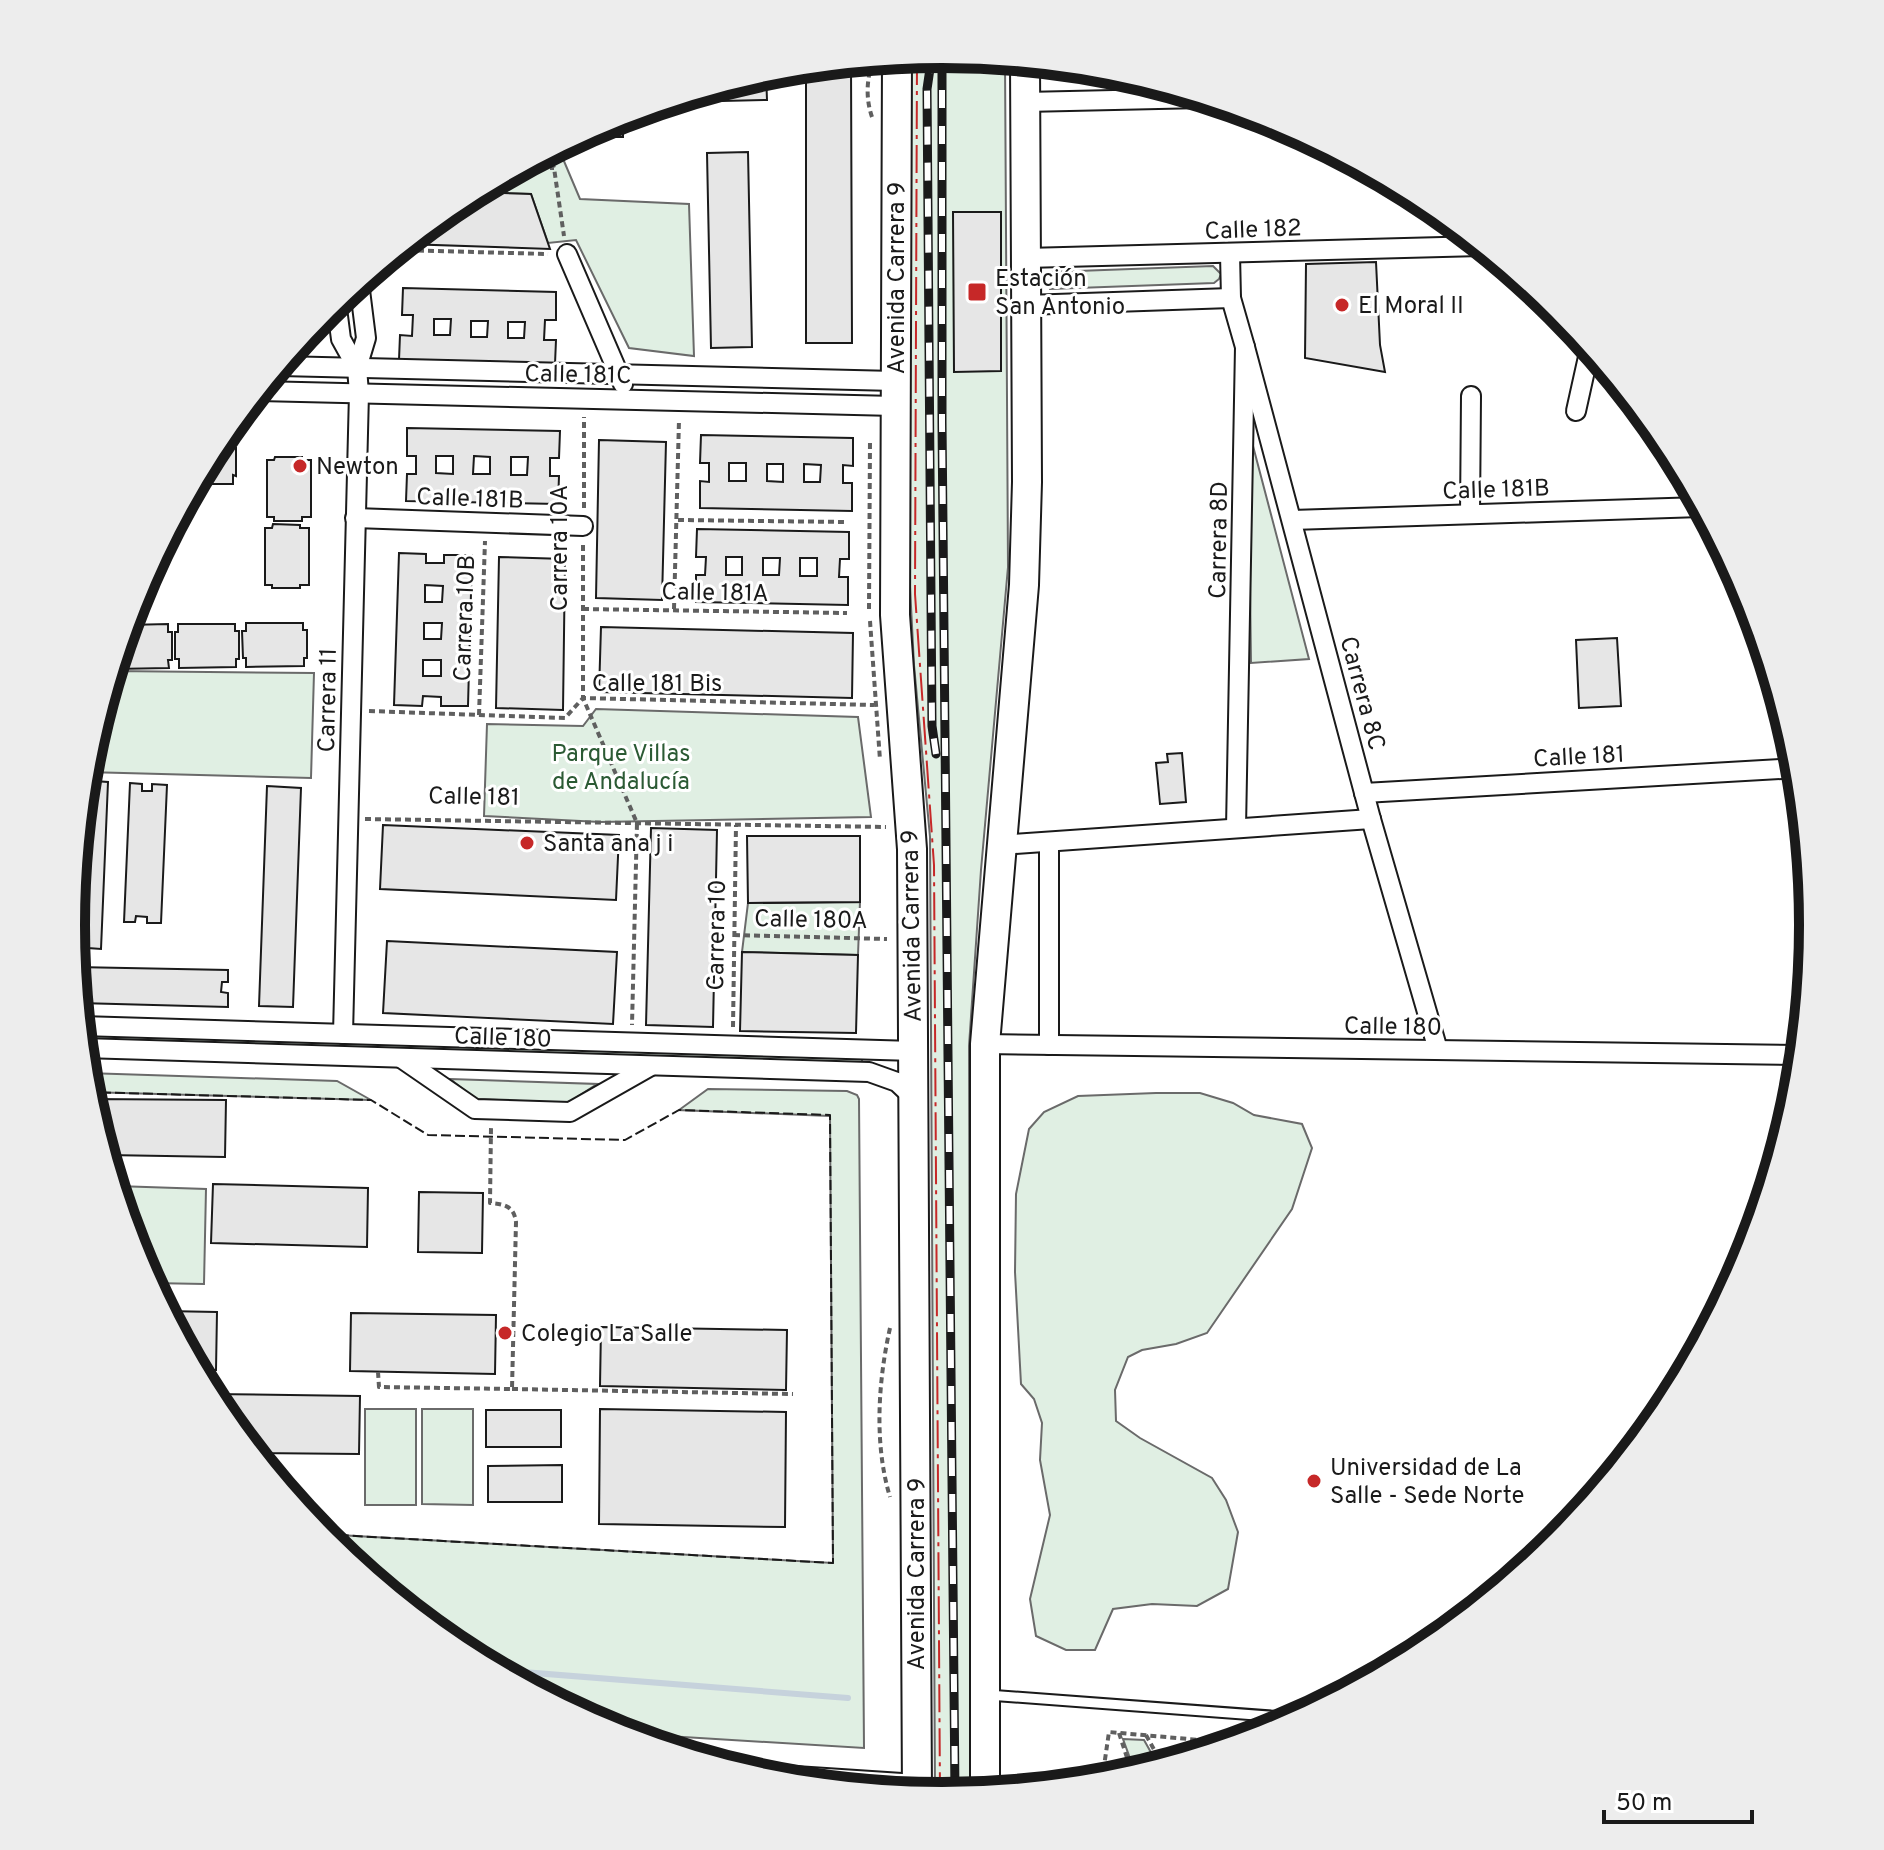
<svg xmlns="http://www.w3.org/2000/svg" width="1884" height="1850" font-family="Overpass,sans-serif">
	<rect width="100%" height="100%" fill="#fff"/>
	<g fill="#e0efe3" stroke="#6a6a6a" stroke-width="2">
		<polygon points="942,54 1005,60 1008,567 981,870 969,1046 971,1793 935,1795 930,837 914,665 909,567 911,57"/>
		<polygon points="558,147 580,199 689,204 694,356 629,348 576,240 548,243 531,194 475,192"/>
		<polygon points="1213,266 1221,274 1219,279 1214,283 1050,289 1045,281 1050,272"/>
		<polygon points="1248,427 1309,659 1251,663"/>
		<polygon points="113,671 314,673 311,778 86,772 88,755"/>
		<polygon points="596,709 858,717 871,817 600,822 484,816 487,724 583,726"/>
		<polygon points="860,902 858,955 742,952 748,903"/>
		<polygon points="82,1033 862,1056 862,1064 82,1041"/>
		<polygon points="86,1073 337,1081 371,1100 87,1092"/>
		<polygon points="450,1079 597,1084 568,1103 476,1099"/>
		<polygon points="708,1089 847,1091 857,1095 859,1099 864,1748 619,1733 608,1730 458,1649 320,1534 833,1563 830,1116 679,1110"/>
		<polygon points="1156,1093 1200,1093 1233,1103 1254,1115 1302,1124 1312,1148 1292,1209 1207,1333 1176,1344 1142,1350 1128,1357 1115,1390 1116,1421 1140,1438 1212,1478 1226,1500 1238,1532 1228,1589 1197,1606 1152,1604 1113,1609 1095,1650 1066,1650 1036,1636 1030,1599 1050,1515 1040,1460 1042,1423 1034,1399 1021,1384 1015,1272 1016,1194 1029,1129 1044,1112 1078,1096"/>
		<polygon points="116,1186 206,1189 204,1284 151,1283 137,1258"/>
		<rect x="365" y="1409" width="51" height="96"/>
		<polygon points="422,1409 473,1409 473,1505 422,1504"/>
		<polygon points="1123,1739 1144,1740 1158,1765 1135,1772"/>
	</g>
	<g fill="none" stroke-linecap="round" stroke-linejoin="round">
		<polyline stroke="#c6d2dc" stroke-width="6" points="497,1670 848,1698"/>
	</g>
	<g fill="#e6e6e6" stroke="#1a1a1a" stroke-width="2" fill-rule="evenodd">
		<polygon points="851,63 852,343 806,343 806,67"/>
		<polygon points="766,73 767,100 722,101 721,86"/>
		<polygon points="623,116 623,137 589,137 589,131"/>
		<polygon points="748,152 752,347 711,348 707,153"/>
		<polygon points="475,192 531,194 550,249 406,244 458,201"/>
		<polygon points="953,212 1001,212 1001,371 954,372"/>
		<polygon points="1376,262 1380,345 1385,372 1305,358 1306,264"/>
		<path d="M403,288L556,292V320H545L544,340H556L555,364L399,360L400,335L412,336L413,315H402ZM434,319H451L450,335H434ZM471,321H488L487,337H471ZM508,322H525L524,338H508Z"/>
		<path d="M407,428L560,431L559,458H550V476H559L558,504L406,501L407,474H416V456H407ZM436,456H453V474L436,473ZM474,456L490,457V474H473ZM511,457H528L527,475H511Z"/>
		<path d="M701,435L853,438V466L843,465V483H852V511L700,508V481L709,482V463H700ZM729,463H746V481H729ZM767,464H783V482L767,481ZM804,464L821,465L820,482H804Z"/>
		<polygon points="232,440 233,448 236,448 236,476 233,475 233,484 195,484 204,466 210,466 210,457 218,441"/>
		<polygon points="599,440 666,442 662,600 596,598"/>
		<polygon points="275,457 302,457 302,460 311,460 311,517 302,517 302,521 274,521 274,517 267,517 267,460 274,460"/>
		<polygon points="273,524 300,525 300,528 309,528 309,585 300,585 300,588 272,588 272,585 265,585 265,528 272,528"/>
		<path d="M697,529L849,532V559H840L839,577H848V605L696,602V575H705L706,557H696ZM726,557H742V575H726ZM763,558H780L779,575H763ZM800,558H817V576H800Z"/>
		<path d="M399,553L426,554V563H444V555H472L468,706H441V697L423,696L422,706L394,705ZM425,585L443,586L442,602H425ZM424,623H442L441,639H424ZM423,660H441V676H423Z"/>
		<polygon points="499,557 565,559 563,710 496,708"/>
		<polygon points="246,623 303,623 303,630 307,630 307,658 304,658 304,666 246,667 246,658 243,658 242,631 246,631"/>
		<polygon points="168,624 168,632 172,632 172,660 168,660 169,668 114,669 120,650 128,650 128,640 123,640 127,625"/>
		<polygon points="178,624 235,624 235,631 239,631 239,659 236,659 236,667 179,668 179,659 175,659 175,632 178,632"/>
		<polygon points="601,627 853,633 852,698 599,692"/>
		<polygon points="1617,638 1621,706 1579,708 1576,640"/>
		<polygon points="1182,753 1186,802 1160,804 1156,763 1168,762 1167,754"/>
		<polygon points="94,781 108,782 101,949 88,948 88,942 77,941 76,948 73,948 71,925 83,806 93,807 94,798 84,797 85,787 94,788"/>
		<polygon points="130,783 142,784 142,791 152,791 152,784 167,785 161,923 147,923 147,917 136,916 135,922 124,922"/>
		<polygon points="267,786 301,788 293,1007 259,1006"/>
		<polygon points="383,825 619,835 616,900 380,889"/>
		<polygon points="651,828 717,830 713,1027 646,1025"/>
		<polygon points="747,836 860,836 860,902 748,903"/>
		<polygon points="387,941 617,952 613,1024 383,1013"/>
		<polygon points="742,952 858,955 856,1033 740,1031"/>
		<polygon points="75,967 228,970 228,982 222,982 221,992 228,993 228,1007 79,1003"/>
		<polygon points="89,1099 226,1100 225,1157 106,1155"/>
		<polygon points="213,1184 368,1188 367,1247 211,1243"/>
		<polygon points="419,1192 483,1193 482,1253 418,1252"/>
		<polygon points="165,1311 217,1312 216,1370 197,1370"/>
		<polygon points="351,1313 496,1315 495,1374 350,1371"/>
		<polygon points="601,1327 787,1330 786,1390 600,1386"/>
		<polygon points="210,1394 360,1396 359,1454 254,1453 218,1409"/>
		<polygon points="600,1409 786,1412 785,1527 599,1524"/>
		<rect x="486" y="1410" width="75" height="37"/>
		<polygon points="562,1465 562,1502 488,1502 488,1466"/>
	</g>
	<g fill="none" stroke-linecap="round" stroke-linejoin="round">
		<defs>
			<polyline id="lane" points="988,1695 1297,1718"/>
			<g id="street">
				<polyline points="1025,102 1203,98"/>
				<polyline points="567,254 623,384"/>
				<polyline points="1230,254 1231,298 1245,347 1236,828"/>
				<polyline points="1026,258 1481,246"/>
				<polyline points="336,301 341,339 357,368"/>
				<polyline points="1026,305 1231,298"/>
				<polyline points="1245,347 1371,819 1438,1050"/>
				<polyline points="280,366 895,381"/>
				<polyline points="259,391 895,406"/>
				<polyline points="1576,411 1590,348"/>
				<polyline points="1470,514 1471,396"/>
				<polyline points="355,518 583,526"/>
				<polyline points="1292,520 1701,507"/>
				<polyline points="1364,793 1798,768"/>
				<polyline points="1049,842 1049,1045"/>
				<polyline points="1000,845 1371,819"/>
				<polyline points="81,1026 914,1051"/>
				<polyline points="343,1034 359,393 357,368 366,338 359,282"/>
				<polyline points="985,1044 1800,1055"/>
				<polyline points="83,1048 869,1072 897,1082 914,1098"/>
				<polyline points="401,1058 475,1109 570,1112 651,1066"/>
				<polyline points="752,1773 917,1784"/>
			</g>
			<g id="primary">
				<polyline points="897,58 895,615 912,849 917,1794"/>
				<polyline points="985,1792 985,1044 1024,585 1027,482 1025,62"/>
			</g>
		</defs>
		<use href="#lane" stroke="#1a1a1a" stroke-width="13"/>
		<use href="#street" stroke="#1a1a1a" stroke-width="22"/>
		<use href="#primary" stroke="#1a1a1a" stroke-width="32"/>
		<g stroke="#5f5f5f" stroke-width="4" stroke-dasharray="6 4" stroke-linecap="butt">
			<path d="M872,117C866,100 866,79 873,63"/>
			<polyline points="548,153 554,168 564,236"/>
			<polyline points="520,168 554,168"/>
			<polyline points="398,250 548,254"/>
			<polyline points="584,508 584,417"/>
			<polyline points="678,520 846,522"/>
			<polyline points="583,545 583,698 637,823 632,1025"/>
			<polyline points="583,609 847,613"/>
			<polyline points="674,609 679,420"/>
			<polyline points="869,609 870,441"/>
			<polyline points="870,621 880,760"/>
			<polyline points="369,711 565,718 583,698 874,705"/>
			<polyline points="479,715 485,541"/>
			<polyline points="365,819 886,827"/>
			<polyline points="734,935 887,939"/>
			<polyline points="733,1027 736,825"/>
			<path d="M890,1328C878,1382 874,1444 890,1497"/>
			<path d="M378,1372L379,1387L512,1389L516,1222C514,1206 504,1204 490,1203L491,1128"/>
			<polyline points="512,1389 793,1394"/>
			<polyline points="1119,1733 1132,1773"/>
			<polyline points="1146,1735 1162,1764"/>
			<polyline points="1200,1753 1205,1740"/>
			<polyline points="1102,1780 1109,1732 1233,1743"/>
		</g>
		<use href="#lane" stroke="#fff" stroke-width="9"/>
		<use href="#street" stroke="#fff" stroke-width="18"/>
		<use href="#primary" stroke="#fff" stroke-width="28"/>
		<defs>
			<g id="rail">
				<polyline points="942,54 942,422 955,1795"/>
				<polyline points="932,55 927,89 932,726 936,754"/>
			</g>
		</defs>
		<use href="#rail" stroke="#1a1a1a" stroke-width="9"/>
		<use href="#rail" stroke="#fff" stroke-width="6" stroke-dasharray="18" stroke-linecap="butt"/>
		<polyline stroke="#1a1a1a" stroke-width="2" stroke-dasharray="10 4" stroke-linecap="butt" points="87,1092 371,1100 428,1135 625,1140 679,1110 830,1115 833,1563 320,1534"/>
		<polyline stroke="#c62828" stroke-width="2" stroke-dasharray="28 6 4 6" stroke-linecap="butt" points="917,57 915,594 934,865 940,1796"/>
	</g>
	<g fill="#c62828" stroke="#fff" stroke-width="3">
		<rect x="967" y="282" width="20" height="20" rx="4"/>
		<circle cx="1342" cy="305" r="8"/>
		<circle cx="300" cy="466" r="8"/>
		<circle cx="527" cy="843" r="8"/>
		<circle cx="505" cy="1333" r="8"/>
		<circle cx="1314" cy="1481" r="8"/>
	</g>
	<g text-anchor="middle" stroke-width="6" stroke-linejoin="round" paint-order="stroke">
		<g font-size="24" fill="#1a1a1a" stroke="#fff">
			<text transform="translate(1253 229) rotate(-2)" y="8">Calle 182</text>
			<text transform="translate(896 278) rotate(-90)" y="8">Avenida Carrera 9</text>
			<text transform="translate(578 374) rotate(1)" y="8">Calle 181C</text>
			<text transform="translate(1496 489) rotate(-2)" y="8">Calle 181B</text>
			<text transform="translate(470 498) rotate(2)" y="8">Calle 181B</text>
			<text transform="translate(1218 540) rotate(-89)" y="8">Carrera 8D</text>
			<text transform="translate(559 548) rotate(-90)" y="8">Carrera 10A</text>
			<text transform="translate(715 592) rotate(1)" y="8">Calle 181A</text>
			<text transform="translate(464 618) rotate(-88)" y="8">Carrera 10B</text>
			<text x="657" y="691">Calle 181 Bis</text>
			<text transform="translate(1363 693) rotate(75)" y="8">Carrera 8C</text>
			<text transform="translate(327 700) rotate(-89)" y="8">Carrera 11</text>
			<text transform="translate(1579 756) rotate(-3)" y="8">Calle 181</text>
			<text transform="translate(474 796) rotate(1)" y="8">Calle 181</text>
			<text transform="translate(811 919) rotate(1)" y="8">Calle 180A</text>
			<text transform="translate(911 926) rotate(-91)" y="8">Avenida Carrera 9</text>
			<text transform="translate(716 935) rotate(-89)" y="8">Carrera 10</text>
			<text transform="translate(1393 1026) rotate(1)" y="8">Calle 180</text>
			<text transform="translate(503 1037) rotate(2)" y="8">Calle 180</text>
			<text transform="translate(916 1574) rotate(-90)" y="8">Avenida Carrera 9</text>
		</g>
		<g font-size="24" fill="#1a1a1a" stroke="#fff" text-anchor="start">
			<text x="995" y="286">Estación<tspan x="995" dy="28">San Antonio</tspan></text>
			<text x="1358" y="313">El Moral II</text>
			<text x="316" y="474">Newton</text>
			<text x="543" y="851">Santa ana j i</text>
			<text x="521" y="1341">Colegio La Salle</text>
			<text x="1330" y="1475">Universidad de La<tspan x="1330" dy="28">Salle - Sede Norte</tspan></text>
		</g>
		<g font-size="24" fill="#2b5a34" stroke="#fff">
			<text x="621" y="761">Parque Villas<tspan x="621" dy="28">de Andalucía</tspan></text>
		</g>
	</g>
	<path d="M0 0H1884V1850H0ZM85 925a857 857 0 1 1 1714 0a857 857 0 1 1-1714 0Z" fill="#ededed" fill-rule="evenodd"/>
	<path fill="none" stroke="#1a1a1a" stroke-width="10" d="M85 925a857 857 0 1 1 1714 0a857 857 0 1 1-1714 0Z"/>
	<path d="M1604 1810v12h148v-12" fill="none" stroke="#1a1a1a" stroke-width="4"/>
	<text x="1616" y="1810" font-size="24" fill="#1a1a1a" stroke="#ffffff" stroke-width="6" paint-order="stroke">50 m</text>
</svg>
